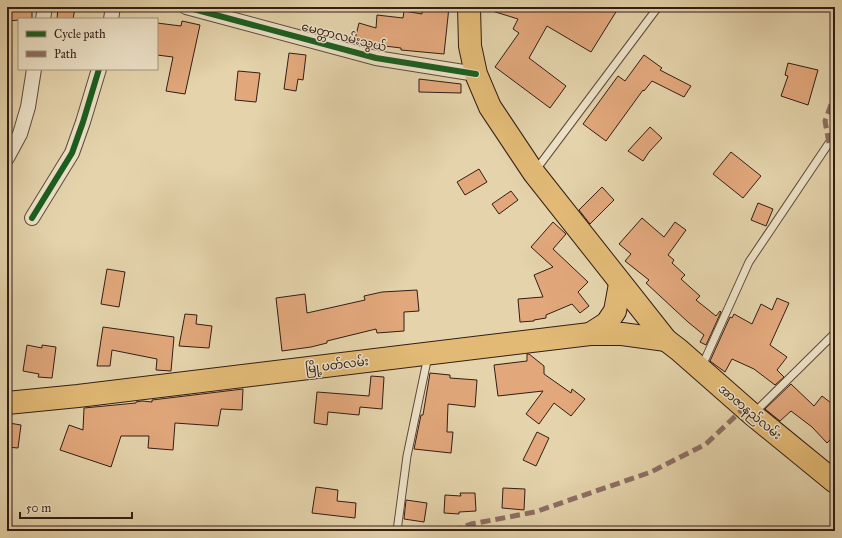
<svg xmlns="http://www.w3.org/2000/svg" width="842" height="538" font-family="'IM FELL Great Primer','Noto Sans Myanmar',serif">
	<rect width="100%" height="100%" fill="#e4d3ab"/>
	<filter id="stains"><feTurbulence type="fractalNoise" baseFrequency=".005" numOctaves="4"/><feColorMatrix values="0 0 0 0 .2 0 0 0 0 .09 0 0 0 0 .02 0 0 0 .5 -.17"/></filter>
	<radialGradient id="worn" r=".72"><stop offset=".6" stop-color="#630" stop-opacity="0"/><stop offset="1" stop-color="#630" stop-opacity=".3"/></radialGradient>
	<g fill="#e2a87c" stroke="#331d15">
		<polygon points="7,7 32,7 32,19 7,21"/>
		<polygon points="58,7 75,8 73,19 57,19"/>
		<polygon points="422,7 449,7 444,54 401,50 401,48 368,44 367,47 354,43 359,23 376,28 377,15 403,18 404,11 422,14"/>
		<polygon points="489,7 619,7 591,52 547,26 529,58 566,86 550,108 495,67 519,33 513,29 518,19 489,10"/>
		<polygon points="182,21 200,25 185,94 166,91 173,57 157,55 157,23 181,26"/>
		<polygon points="289,53 306,55 303,80 298,79 296,91 284,89"/>
		<polygon points="644,55 662,68 660,70 691,86 684,97 652,81 644,91 643,90 606,141 583,124 618,76 625,81"/>
		<polygon points="788,63 818,70 808,105 781,96 788,76 785,75"/>
		<polygon points="238,71 260,73 256,102 235,100"/>
		<polygon points="419,79 461,84 461,93 419,92"/>
		<polygon points="650,127 662,138 649,152 643,161 628,151"/>
		<polygon points="731,152 761,176 743,198 713,174"/>
		<polygon points="479,169 487,182 465,195 457,182"/>
		<polygon points="602,187 614,200 590,224 579,210"/>
		<polygon points="511,191 518,200 499,214 492,204"/>
		<polygon points="758,203 773,209 766,226 751,220"/>
		<polygon points="642,218 664,237 675,222 686,230 668,255 674,260 672,263 685,275 681,279 700,296 696,300 716,316 720,311 721,312 706,345 700,342 704,335 688,322 646,283 649,280 625,261 631,254 619,244"/>
		<polygon points="553,222 566,234 553,249 588,282 578,292 589,306 580,313 572,304 546,315 546,318 534,320 534,321 520,322 518,299 543,297 534,275 553,267 531,247"/>
		<polygon points="107,269 125,272 119,307 101,304"/>
		<polygon points="417,290 419,311 404,312 404,331 377,333 376,329 327,341 327,343 311,347 282,351 276,298 305,294 307,313 365,300 364,296 382,292"/>
		<polygon points="777,298 789,303 770,345 787,357 777,370 784,377 775,385 754,369 732,359 725,372 710,361 730,317 732,318 734,314 752,324 761,304 772,310"/>
		<polygon points="185,314 197,315 196,324 212,326 209,348 179,346"/>
		<polygon points="103,327 174,337 171,371 156,370 157,359 112,350 110,366 97,366"/>
		<polygon points="27,345 42,348 42,345 56,347 52,378 38,377 39,374 23,371"/>
		<polygon points="527,354 529,354 544,366 544,374 571,393 572,389 585,399 571,416 554,403 539,424 526,414 543,391 498,396 494,365 527,361"/>
		<polygon points="430,373 450,375 450,378 477,380 475,407 448,404 447,432 453,432 451,453 414,449 421,415 423,415"/>
		<polygon points="371,376 384,377 382,409 360,407 359,415 328,412 327,425 314,423 317,392 369,396"/>
		<polygon points="791,384 814,406 822,396 835,406 835,435 827,443 812,427 791,411 780,421 765,409"/>
		<polygon points="243,389 242,410 221,409 218,426 175,423 173,450 148,448 149,436 121,436 111,467 60,450 69,425 83,430 84,408 136,403 136,402 142,401 152,402 152,400"/>
		<polygon points="9,423 21,425 18,448 7,447"/>
		<polygon points="537,432 549,438 536,466 523,460"/>
		<polygon points="316,487 338,490 337,501 356,503 355,518 312,513"/>
		<polygon points="503,488 525,489 524,510 502,508"/>
		<polygon points="460,493 475,493 476,511 459,512 459,514 444,513 445,495 461,496"/>
		<polygon points="406,500 427,503 424,522 404,519"/>
	</g>
	<g fill="none" stroke-linecap="round" stroke-linejoin="round">
		<defs>
			<g id="lane">
				<polyline points="535,171 658,7"/>
				<polyline points="702,366 749,262 829,143 835,144"/>
				<polyline points="754,413 835,333"/>
				<polyline points="397,531 407,456 428,356"/>
			</g>
			<g id="street">
				<polyline points="186,7 376,58 476,74"/>
				<polyline points="43,19 45,7"/>
				<polyline points="111,19 113,7"/>
				<polyline points="7,158 20,134 28,107 34,69"/>
				<polyline points="32,218 72,153 83,122 99,69"/>
			</g>
			<g id="highway">
				<polyline points="469,7 470,46 476,74 490,107 534,173 666,340 679,350 753,415 835,482"/>
				<polyline points="590,334 607,323 615,311 620,284"/>
				<polyline points="7,403 78,396 590,334 622,334 666,340"/>
			</g>
		</defs>
		<use href="#lane" stroke="#5f4a3a" stroke-width="9"/>
		<use href="#street" stroke="#5f4a3a" stroke-width="16"/>
		<use href="#highway" stroke="#331d15" stroke-width="24"/>
		<use href="#lane" stroke="#ede2c8" stroke-width="7"/>
		<use href="#street" stroke="#ede2c8" stroke-width="14"/>
		<use href="#highway" stroke="#e2ba76" stroke-width="22"/>
		<g stroke="#8d6e63" stroke-width="5" stroke-dasharray="10 5" stroke-linecap="butt">
			<polyline points="829,143 825,121 835,94"/>
			<polyline points="452,531 471,524 535,512 651,472 706,444 744,408"/>
		</g>
		<defs>
			<g id="cycleway">
				<polyline points="186,7 376,58 476,74"/>
				<polyline points="32,218 72,153 83,122 99,69"/>
			</g>
		</defs>
		<use href="#cycleway" stroke="#ede2c8" stroke-width="8"/>
		<use href="#cycleway" stroke="#1b5e20" stroke-width="6"/>
	</g>
	<g text-anchor="middle" stroke-width="3" stroke-linejoin="round" paint-order="stroke">
		<g font-size="12" fill="#331d15" stroke="#ede2c8">
			<text transform="translate(344 37) rotate(14)" y="4">မေတ္တာလမ်းသွယ်</text>
			<text transform="translate(337 365) rotate(-7)" y="4">မြို့ပတ်လမ်း</text>
			<text transform="translate(750 412) rotate(40)" y="4">အာဇာနည်လမ်း</text>
		</g>
	</g>
	<rect width="842" height="538" fill="none" stroke="#e4d3ab" stroke-width="24"/>
	<rect x="8" y="8" width="826" height="522" fill="none" stroke="#331d15" stroke-width="2"/>
	<rect x="12" y="12" width="818" height="514" fill="none" stroke="#331d15"/>
	<rect x="18" y="18" width="140" height="52" fill="#ede2c8" stroke="#a39380"/>
	<rect x="26" y="31" width="20" height="6" fill="#1b5e20" stroke="#a39380"/>
	<text x="54" y="38" font-size="12" fill="#331d15">Cycle path</text>
	<rect x="26" y="51" width="20" height="6" fill="#8d6e63" stroke="#a39380"/>
	<text x="54" y="58" font-size="12" fill="#331d15">Path</text>
	<path d="M20 512v6h112v-6" fill="none" stroke="#331d15" stroke-width="2"/>
	<text x="26" y="512" font-size="12" fill="#331d15" stroke="#ede2c8" stroke-width="3" paint-order="stroke">50 m</text>
	<rect width="100%" height="100%" filter="url(#stains)"/>
	<rect width="100%" height="100%" fill="url(#worn)"/>
</svg>
